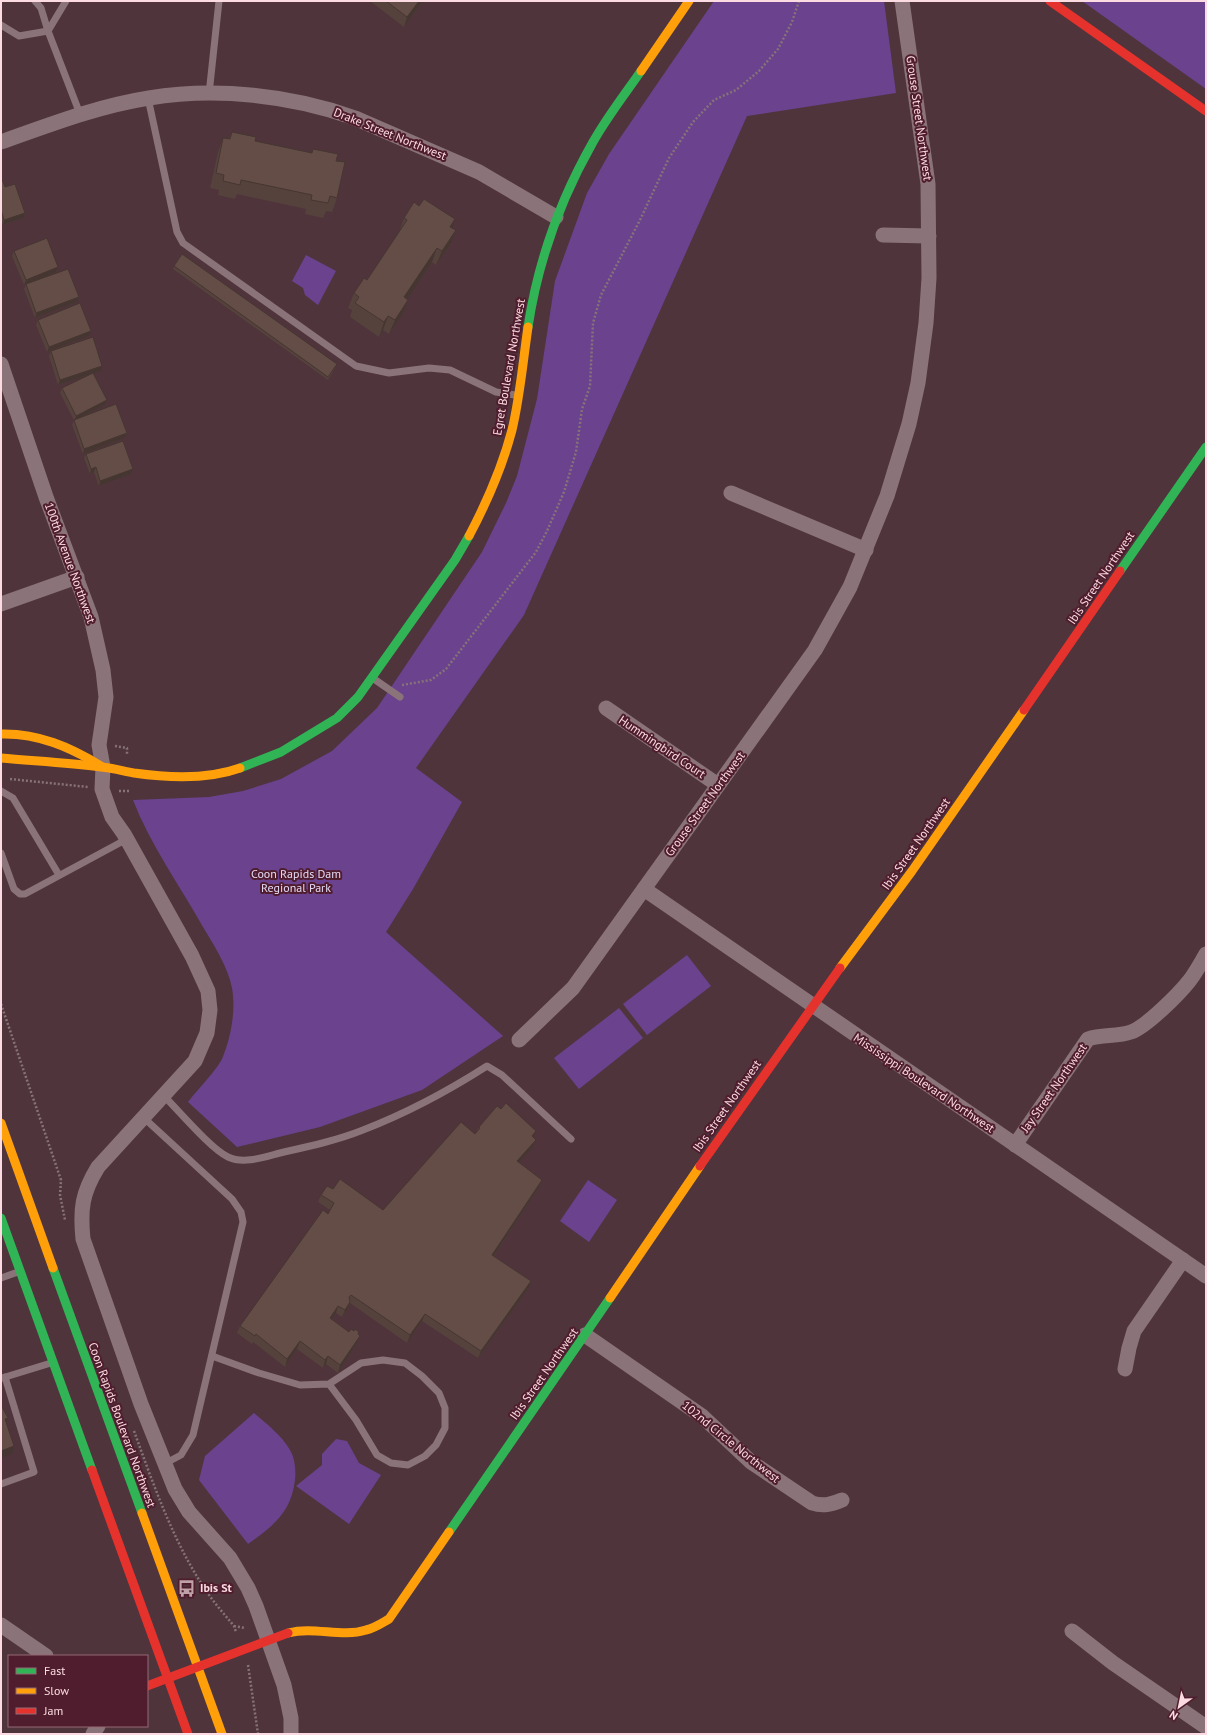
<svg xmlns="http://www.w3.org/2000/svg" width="1207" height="1735" font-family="'PT Sans',sans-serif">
	<rect width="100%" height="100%" fill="#4f343c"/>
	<g fill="#6a428e">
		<path d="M714,1H884L896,93L747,116L524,615L416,768L462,802L413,889L386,932L503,1036L422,1090L320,1127L237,1147L188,1102C197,1090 216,1071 222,1059C231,1038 236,1010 232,988C228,967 214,945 203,927C180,886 150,844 133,800L209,797L243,791L281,779L332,751L377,708L482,552L506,503L517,476L537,399L555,281L587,193L609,154Z"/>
		<polygon points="1082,1 1206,1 1206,89"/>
		<polygon points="306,255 336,271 318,305 305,295 303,288 292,281"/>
		<polygon points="687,955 711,986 647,1035 623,1004"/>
		<polygon points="619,1008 643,1038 579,1089 554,1058"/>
		<polygon points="588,1180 617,1200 589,1242 560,1221"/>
		<path d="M254,1413C267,1424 282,1436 290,1450C295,1458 296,1471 295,1480C291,1513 273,1526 248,1544L199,1480L205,1456Z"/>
		<polygon points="336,1439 347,1441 359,1463 381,1475 349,1524 296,1486 322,1465 322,1454"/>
	</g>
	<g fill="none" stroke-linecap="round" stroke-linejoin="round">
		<g stroke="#877278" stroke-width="2.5" stroke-dasharray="2 2" stroke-linecap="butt">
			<polyline points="402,685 431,680 446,669 536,552 547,531 564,492 576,452 582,409 590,386 593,323 601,295 640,220 669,158 693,122 714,100 736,90 759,71 778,49 792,22 799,1"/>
			<polyline points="115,746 127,748 127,754"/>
			<polyline points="10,779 88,787"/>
			<polyline points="119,791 130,791"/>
			<polyline points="1,1004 61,1180 60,1195 65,1220"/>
			<path d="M134,1431C154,1486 174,1544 207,1592C215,1604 225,1615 234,1626L236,1632"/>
			<polyline points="234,1626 245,1628"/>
			<polyline points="248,1665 258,1734"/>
		</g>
		<g stroke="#8b7479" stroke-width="7">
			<polyline points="35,1 41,8 48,31"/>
			<polyline points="1,25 19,36 48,31 80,114"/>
			<polyline points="48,31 66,1"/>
			<polyline points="209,94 219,1"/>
			<polyline points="148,98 177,232 183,243 356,366 389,373 429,368 450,370 496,392 515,395"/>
			<polyline points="374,679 400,697"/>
			<polyline points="1,791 13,798 59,875"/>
			<polyline points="1,853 14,889 20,894 25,894 127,839"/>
			<path d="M164,1096C179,1111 211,1149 228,1157C245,1165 267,1156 284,1152C311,1146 338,1140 363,1130C407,1113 448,1091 487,1066L502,1075L571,1139"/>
			<polyline points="144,1118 232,1199 241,1212 243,1222 193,1435 181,1455 164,1464"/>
			<polyline points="1,1278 18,1272"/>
			<polyline points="212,1356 259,1373 300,1385 329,1384 361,1363 383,1360 405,1363 422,1376 439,1393 445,1408 445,1428 436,1445 425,1456 408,1465 391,1463 377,1455 356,1420 329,1384"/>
			<polyline points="2,1378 51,1363"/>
			<polyline points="1,1484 34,1472 5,1377"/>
		</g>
		<g stroke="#8b7479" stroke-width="15">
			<path d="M1,142C49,125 98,106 149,98C216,87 291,95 355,118L479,172L556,217"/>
			<polyline points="883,235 929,236"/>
			<path d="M1,364L46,497L91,617L103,670L106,697L99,745L103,767L102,789L112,817L124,834L192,956L208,991L210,1010L207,1033L195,1061L98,1167C82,1193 80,1209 83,1239L141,1404L175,1489L189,1512L230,1558L248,1588L256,1606L284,1685L291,1718V1734"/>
			<polyline points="731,493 866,550"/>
			<polyline points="1,604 77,577"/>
			<polyline points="606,708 718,785"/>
			<polyline points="644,889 1206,1276"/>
			<polyline points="519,1040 573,988 815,650 850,587 887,496 909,424 918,383 926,323 929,278 928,184 902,1"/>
			<path d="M1015,1145L1088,1039C1102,1034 1117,1037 1131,1032C1146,1027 1179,994 1190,980C1196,972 1201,963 1206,954"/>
			<path d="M585,1335L702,1416L751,1462L812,1503C824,1507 831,1504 842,1500"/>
			<polyline points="1125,1369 1129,1348 1134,1331 1183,1260"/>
			<polyline points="1,1625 46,1656"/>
			<polyline points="1072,1631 1113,1663 1206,1727"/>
			<polyline points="93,1734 98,1726"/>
		</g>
		<g stroke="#30b455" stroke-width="9">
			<path d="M528,327C538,261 560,200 593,142C607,117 625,94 641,71"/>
			<polyline points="1120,571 1206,447"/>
			<polyline points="240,768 281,752 337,718 358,697 455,560 469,536"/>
			<polyline points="1,1218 92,1470"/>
			<polyline points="53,1268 142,1513"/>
			<polyline points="449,1532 610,1298"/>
		</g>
		<g stroke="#ff9f0a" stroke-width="9">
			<polyline points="641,71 689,1"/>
			<path d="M469,536C487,502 502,468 512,430C520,397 523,361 528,327"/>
			<path d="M1,734C38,733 70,747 101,766"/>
			<path d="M1,758C34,761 68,763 101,767C113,768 123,771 134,773C169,778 207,780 240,768"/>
			<polyline points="840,968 912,871 1024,710"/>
			<polyline points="1,1123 53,1268"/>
			<polyline points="610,1298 700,1166"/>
			<polyline points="142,1513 222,1734"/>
			<path d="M288,1633C315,1626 341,1638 366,1630C375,1628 382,1623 389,1619L449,1532"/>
		</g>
		<g stroke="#e5322d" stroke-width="9">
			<polyline points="1050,1 1206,111"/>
			<polyline points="1024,710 1120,571"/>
			<polyline points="700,1166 840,968"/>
			<polyline points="92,1470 188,1734"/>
			<polyline points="147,1686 288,1633"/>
		</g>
	</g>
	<g fill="#56423c">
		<polygon points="370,1 423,1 404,27"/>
		<polygon points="232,132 255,141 312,153 313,149 336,161 337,198 332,212 326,211 323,218 305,214 306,209 237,194 235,199 218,195 219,190 210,188 218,152 223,138 229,139"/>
		<polygon points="1,179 5,187 25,213 24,218 3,225 1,220"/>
		<polygon points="404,218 452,228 450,245 436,265 432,262 407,299 408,300 403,314 389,334 383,330 379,337 350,317 352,310 348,308 354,293 367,280 399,232"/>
		<polygon points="14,251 58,267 56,272 24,285 12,256"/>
		<polygon points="174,266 336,366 328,380 173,269"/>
		<polygon points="26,284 77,302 35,318 24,289"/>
		<polygon points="38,320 89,336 47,352 36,325"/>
		<polygon points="51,351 101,371 93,373 107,400 105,405 78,419 127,433 125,438 83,454 72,425 74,420 60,393 62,388 92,374 58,385 49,356"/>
		<polygon points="86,454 131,474 99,486 94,472 90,474 84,458"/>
		<polygon points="479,1127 534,1138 536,1140 533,1147 519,1162 542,1180 539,1187 494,1256 528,1289 478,1358 422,1321 407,1343 350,1303 348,1309 342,1317 336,1313 332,1319 349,1332 358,1334 360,1336 357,1343 338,1373 326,1364 323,1368 297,1349 285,1367 253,1342 252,1344 237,1333 240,1326 328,1214 330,1210 318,1202 321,1195 333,1189 383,1210 475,1134"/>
	</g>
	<g fill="#463631">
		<polygon points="419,1 423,1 404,27 407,17"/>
		<polygon points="25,213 24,218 3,225 4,220"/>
		<polygon points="455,219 450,234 450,227"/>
		<polygon points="456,230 450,245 436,265 442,251"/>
		<polygon points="437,248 432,262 399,312 404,297"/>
		<polygon points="58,267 56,272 24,285 26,280"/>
		<polygon points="79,297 77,302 35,318 36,313"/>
		<polygon points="408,300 403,314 389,334 395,320"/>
		<polygon points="388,316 383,330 379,337 384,322"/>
		<polygon points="91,331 89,336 47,352 49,347"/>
		<polygon points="102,366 101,371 58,385 60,380"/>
		<polygon points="107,400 105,405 74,421 76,416"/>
		<polygon points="127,433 125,438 83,454 84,449"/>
		<polygon points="96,467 94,472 90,474 91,469"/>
		<polygon points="133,469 131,474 99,486 100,481"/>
		<polygon points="536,1131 533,1138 532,1136"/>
		<polygon points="536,1140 533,1147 514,1168 517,1161"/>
		<polygon points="542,1180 539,1187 489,1263 492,1255"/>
		<polygon points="531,1281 528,1289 478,1358 481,1351"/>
		<polygon points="350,1302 348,1309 342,1317 345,1310"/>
		<polygon points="338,1306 336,1313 328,1325 330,1318"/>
		<polygon points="425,1314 422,1321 407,1343 410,1335"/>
		<polygon points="360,1336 357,1343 338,1373 340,1365"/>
		<polygon points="300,1341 297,1349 285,1367 287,1359"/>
		<polygon points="328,1356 326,1364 323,1368 325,1360"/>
		<polygon points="8,1418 5,1425 5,1419"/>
		<polygon points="14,1446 12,1454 1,1458 1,1451"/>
	</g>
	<g fill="#644d46" stroke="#463631">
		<polygon points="386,1 419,1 407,17"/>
		<polygon points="232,132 256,137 255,141 312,153 313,149 338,154 336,161 345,162 337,198 330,196 328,203 311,200 312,195 241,180 240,185 223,181 224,175 216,173 223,138 230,139"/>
		<polygon points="1,179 2,179 5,187 15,184 25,213 4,220 1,210"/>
		<polygon points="424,199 455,219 450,227 456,230 442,251 437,248 404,297 408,300 395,320 388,316 384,322 355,303 359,297 354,293 364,278 367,280 407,220 404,218 414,202 419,206"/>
		<polygon points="47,238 58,267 26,280 14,251"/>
		<polygon points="182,254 337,364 328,377 174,266"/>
		<polygon points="68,269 79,297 36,313 26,284"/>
		<polygon points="80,303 91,331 49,347 38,320"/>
		<polygon points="93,337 102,366 60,380 51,351"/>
		<polygon points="93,373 107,400 76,416 62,388"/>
		<polygon points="116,404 127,433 84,449 74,420"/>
		<polygon points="123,441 133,469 100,481 96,467 91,469 86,454"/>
		<polygon points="506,1103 536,1131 532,1136 536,1140 517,1161 542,1180 492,1255 531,1281 481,1351 425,1314 410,1335 351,1295 349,1297 350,1302 345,1310 338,1306 330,1318 349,1332 351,1329 354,1331 355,1329 359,1332 358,1334 360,1336 340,1365 328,1356 325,1360 300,1341 287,1359 256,1334 255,1336 240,1326 323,1210 328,1214 334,1203 321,1195 327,1186 333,1189 340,1179 383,1210 461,1122 475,1134 480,1128 479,1127 497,1106 501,1109"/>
		<polygon points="1,1405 8,1418 5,1419 14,1446 1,1451"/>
	</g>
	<defs>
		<symbol id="bus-bare" viewBox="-9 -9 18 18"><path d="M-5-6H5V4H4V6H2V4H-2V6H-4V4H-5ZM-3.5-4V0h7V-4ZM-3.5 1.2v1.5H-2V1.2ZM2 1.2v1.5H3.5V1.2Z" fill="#bfa1a8" stroke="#4f1d2d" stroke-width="2.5" paint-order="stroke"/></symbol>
	</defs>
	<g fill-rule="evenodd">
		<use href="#bus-bare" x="174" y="1576" width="25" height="25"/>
	</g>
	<g text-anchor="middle" stroke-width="4" stroke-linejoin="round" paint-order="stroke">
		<g font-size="12" fill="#fcdbe2" stroke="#4f1d2d">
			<text transform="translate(919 118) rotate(82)" y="4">Grouse Street Northwest</text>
			<text transform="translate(390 134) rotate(22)" y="4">Drake Street Northwest</text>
			<text transform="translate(509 367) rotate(-80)" y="4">Egret Boulevard Northwest</text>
			<text transform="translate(70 563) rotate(70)" y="4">100th Avenue Northwest</text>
			<text transform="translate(1101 578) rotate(-56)" y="4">Ibis Street Northwest</text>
			<text transform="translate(662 747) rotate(34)" y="4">Hummingbird Court</text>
			<text transform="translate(705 804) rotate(-54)" y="4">Grouse Street Northwest</text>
			<text transform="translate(916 844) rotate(-55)" y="4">Ibis Street Northwest</text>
			<text transform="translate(924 1083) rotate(34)" y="4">Mississippi Boulevard Northwest</text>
			<text transform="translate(1054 1088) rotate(-55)" y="4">Jay Street Northwest</text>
			<text transform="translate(727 1106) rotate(-55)" y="4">Ibis Street Northwest</text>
			<text transform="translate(544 1374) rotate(-55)" y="4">Ibis Street Northwest</text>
			<text transform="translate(122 1425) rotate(70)" y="4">Coon Rapids Boulevard Northwest</text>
			<text transform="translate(731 1442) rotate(39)" y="4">102nd Circle Northwest</text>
		</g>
		<g font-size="12" fill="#e3d8f4" stroke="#4f1d2d">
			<text x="296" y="878">Coon Rapids Dam<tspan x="296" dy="14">Regional Park</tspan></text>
		</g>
		<g font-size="12" font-weight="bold" fill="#fcdbe2" stroke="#4f1d2d" text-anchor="start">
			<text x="200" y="1592">Ibis St</text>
		</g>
	</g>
	<rect width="1207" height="1735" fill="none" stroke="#fcdbe2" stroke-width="4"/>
	<rect x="8" y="1655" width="140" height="72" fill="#4f1d2d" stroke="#946975"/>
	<rect x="16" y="1668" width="20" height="6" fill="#30b455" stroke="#946975"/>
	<text x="44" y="1675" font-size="12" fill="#fcdbe2">Fast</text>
	<rect x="16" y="1688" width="20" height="6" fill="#ff9f0a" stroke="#946975"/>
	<text x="44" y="1695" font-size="12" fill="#fcdbe2">Slow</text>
	<rect x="16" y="1708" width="20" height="6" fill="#e5322d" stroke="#946975"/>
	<text x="44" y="1715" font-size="12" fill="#fcdbe2">Jam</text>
	<g transform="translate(1179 1707) rotate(213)" stroke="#4f1d2d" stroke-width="3" paint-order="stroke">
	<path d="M0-3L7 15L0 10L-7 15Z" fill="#fcdbe2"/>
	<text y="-6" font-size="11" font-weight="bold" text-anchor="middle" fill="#fcdbe2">N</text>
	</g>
</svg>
